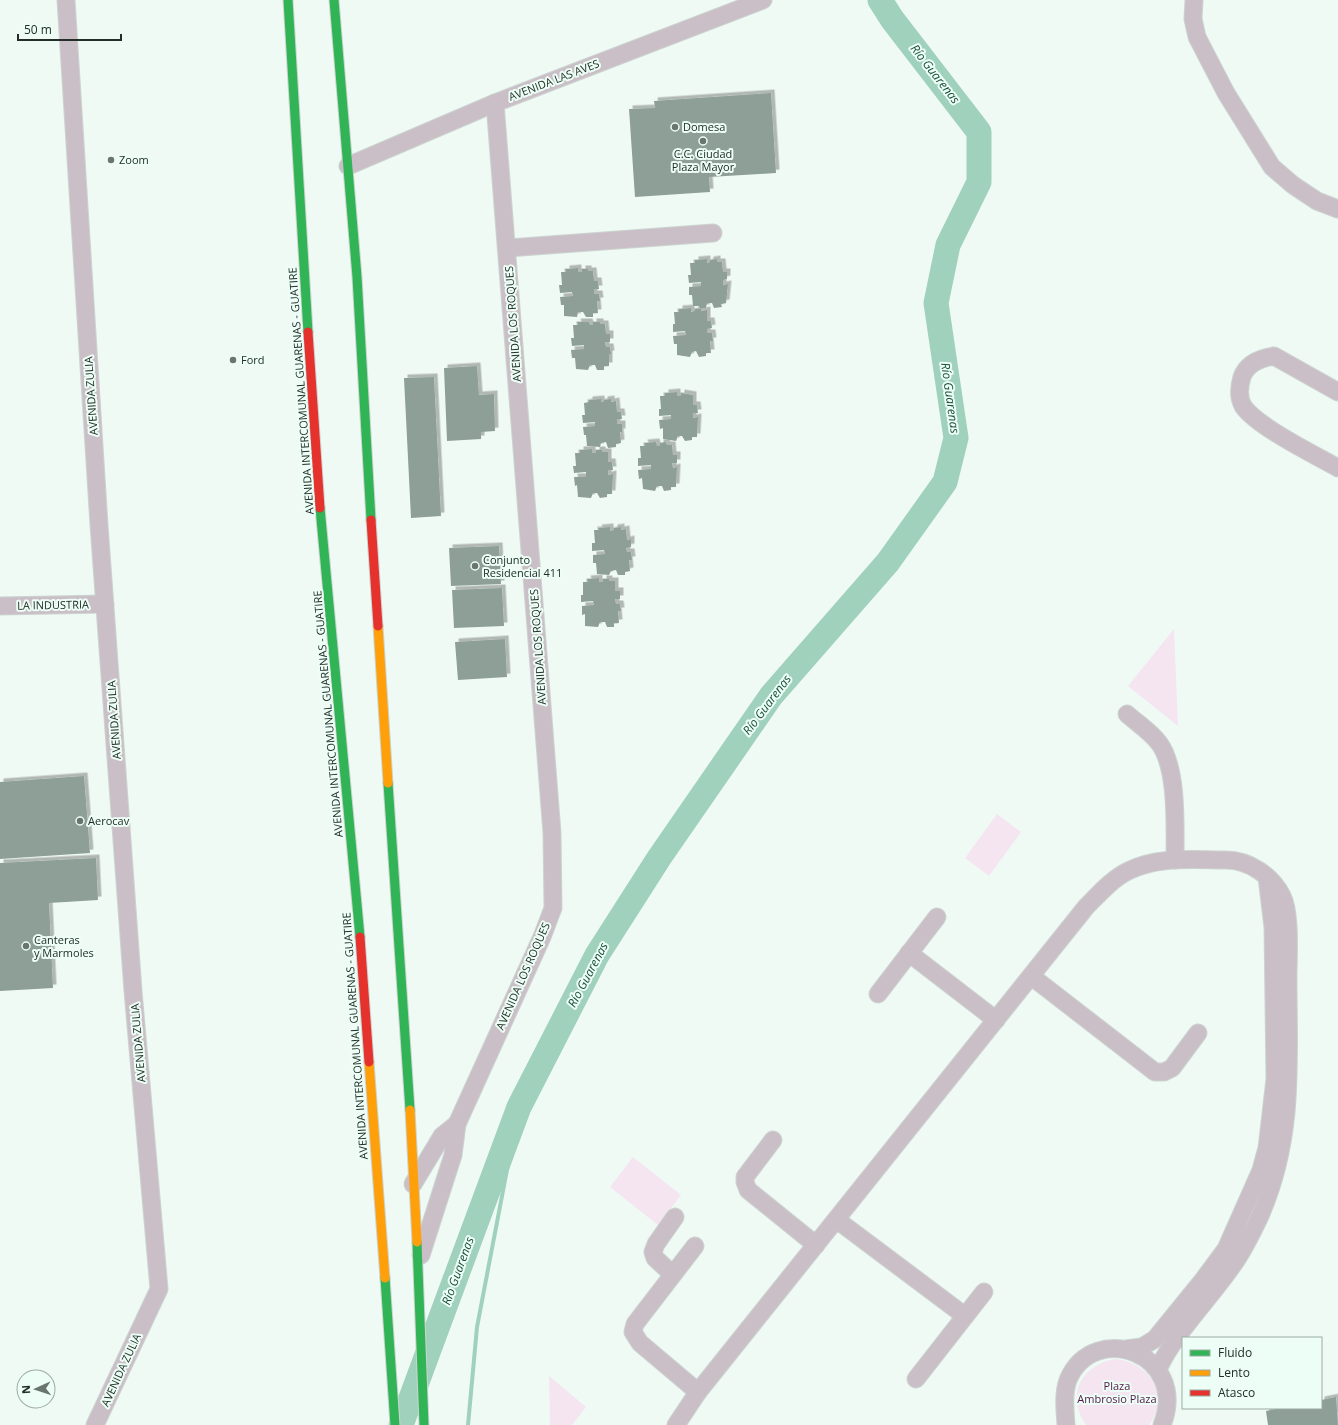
<svg xmlns="http://www.w3.org/2000/svg" width="1338" height="1425" font-family="'Open Sans',sans-serif">
	<defs>
		<filter id="shadow"><feDropShadow dx="3.5" dy="-3.5" stdDeviation="0" flood-color="#0004"/></filter>
	</defs>
	<rect width="100%" height="100%" fill="#f0faf5"/>
	<g fill="#f4e5f1">
		<polygon points="1174,629 1178,726 1128,686"/>
		<polygon points="997,814 1021,832 989,876 965,858"/>
		<polygon points="633,1157 681,1195 658,1225 610,1187"/>
		<path d="M1115,1359C1149,1362 1172,1395 1149,1425H1086C1065,1395 1081,1365 1115,1359Z"/>
		<polygon points="549,1376 586,1407 572,1425 550,1425"/>
	</g>
	<g fill="none" stroke-linecap="round" stroke-linejoin="round">
		<polyline stroke="#a0d1bc" stroke-width="4" points="468,1425 477,1327 519,1107"/>
		<polyline stroke="#a0d1bc" stroke-width="25" points="401,1425 519,1107 597,955 659,858 771,696 888,562 945,482 956,438 936,303 948,245 979,182 979,132 892,19 880,0"/>
	</g>
	<g fill="#8e9f98" filter="url(#shadow)">
		<polygon points="771,93 776,173 709,177 710,192 635,197 629,109 655,108 654,101"/>
		<polygon points="707,259 707,263 710,262 710,260 717,259 717,262 722,262 723,272 727,272 727,279 723,280 723,285 728,284 726,303 721,304 722,307 714,308 712,303 707,303 706,308 701,308 701,311 707,310 707,321 711,321 712,328 707,329 707,333 712,333 713,341 710,341 711,353 706,353 706,356 699,357 696,351 692,352 690,357 677,355 677,344 674,344 673,336 686,335 685,331 673,332 673,324 675,324 674,312 679,312 679,309 691,308 691,312 695,311 695,309 700,309 699,306 693,306 692,295 689,295 689,287 701,286 701,282 689,283 688,275 691,275 690,263 695,263 695,260"/>
		<polygon points="578,268 578,272 582,272 582,269 588,269 588,271 593,271 594,281 598,281 599,289 594,289 594,294 599,294 600,301 597,301 598,313 593,313 593,317 586,317 583,312 578,312 577,317 564,316 564,305 561,305 560,297 573,296 572,292 560,293 559,285 562,285 561,272 566,272 566,269"/>
		<polygon points="577,322 589,322 590,325 593,325 593,322 600,322 600,324 605,324 606,334 610,334 610,342 605,342 606,347 610,347 611,354 609,354 609,366 604,366 604,370 597,370 595,365 590,365 588,370 576,369 575,358 572,358 571,350 584,349 584,345 572,346 571,338 574,338 573,325 578,325"/>
		<polygon points="477,366 479,395 494,394 495,431 481,432 481,439 447,441 444,368"/>
		<polygon points="434,377 441,516 411,518 404,378"/>
		<polygon points="677,392 677,396 681,396 681,393 693,395 693,405 697,405 698,413 693,413 693,418 698,417 697,437 692,437 692,440 685,441 682,436 678,436 676,441 663,439 663,428 660,429 659,420 671,419 671,415 659,416 659,409 661,409 660,396 665,396 665,393"/>
		<polygon points="601,399 601,402 604,402 604,400 611,399 611,402 616,401 617,412 621,412 622,419 617,419 617,424 622,424 622,432 620,432 621,443 616,444 616,447 608,448 606,442 601,443 600,447 587,446 586,435 584,435 583,427 595,426 595,422 583,423 582,415 585,415 584,403 589,402 589,400"/>
		<polygon points="656,442 657,446 660,446 660,443 666,442 667,445 672,445 673,455 677,455 677,463 672,463 673,468 677,467 676,487 671,487 671,490 664,491 662,486 657,486 655,491 643,489 642,478 639,479 638,470 651,469 651,465 638,466 638,458 641,458 640,446 645,446 644,443"/>
		<polygon points="592,449 592,453 596,453 596,450 602,450 602,452 608,452 608,462 612,462 613,470 608,470 608,475 613,474 612,494 607,494 607,497 600,498 597,493 593,493 591,498 578,497 577,485 575,486 574,477 586,477 586,472 574,473 573,466 576,466 575,453 580,453 580,450"/>
		<polygon points="610,527 610,531 614,530 614,528 621,527 621,530 626,529 627,540 631,539 631,547 626,548 627,552 631,552 632,560 629,560 630,571 625,572 625,575 618,575 616,570 611,571 609,575 597,574 596,563 593,563 593,555 605,554 604,550 592,551 592,543 595,543 594,530 599,530 598,528"/>
		<polygon points="499,546 501,584 451,586 449,548"/>
		<polygon points="599,578 599,582 603,582 603,579 609,579 609,581 615,581 615,591 620,591 620,599 615,599 616,604 620,604 621,611 618,611 619,623 614,623 614,627 607,627 605,622 600,622 598,627 585,626 585,614 582,615 582,606 594,605 593,601 581,602 581,595 583,595 583,582 588,582 587,579"/>
		<polygon points="502,588 504,626 454,628 452,590"/>
		<polygon points="505,639 507,677 458,680 455,642"/>
		<polygon points="84,776 90,853 0,859 0,782"/>
		<polygon points="96,858 98,900 49,903 53,988 0,991 0,863"/>
		<polygon points="1336,1397 1338,1425 1268,1425 1266,1411 1281,1408 1321,1408 1321,1400"/>
	</g>
	<g fill="none" stroke-linecap="round" stroke-linejoin="round">
		<defs>
			<g id="street">
				<polyline points="66,0 99,525 133,991 159,1289 95,1425"/>
				<polyline points="1194,0 1193,19 1197,37 1226,93 1272,167 1293,185 1317,201 1338,209"/>
				<polyline points="348,166 495,103 763,0"/>
				<polyline points="507,248 713,233"/>
				<path d="M1338,392L1274,356C1261,358 1247,363 1242,377C1239,387 1238,397 1243,406C1256,426 1315,455 1338,468"/>
				<polyline points="0,606 105,604"/>
				<path d="M1127,714C1137,723 1151,732 1159,743C1178,768 1175,828 1175,860"/>
				<polyline points="909,953 996,1020"/>
				<polyline points="1031,976 1155,1072 1164,1072 1172,1068 1198,1033"/>
				<polyline points="878,994 937,917"/>
				<polyline points="773,1140 745,1177 745,1182 748,1190 816,1245"/>
				<polyline points="413,1184 442,1136 457,1124"/>
				<polyline points="837,1220 965,1316"/>
				<polyline points="695,1246 635,1324 633,1332 640,1343 698,1392"/>
				<polyline points="421,1255 453,1155 457,1124 542,937 553,908 552,833 495,103"/>
				<polyline points="672,1274 655,1258 653,1252 656,1244 675,1217"/>
				<polyline points="1126,1349 1142,1347 1155,1339 1203,1280 1226,1249 1261,1170 1267,1148 1275,1079 1273,927 1267,877"/>
				<polyline points="916,1379 984,1292"/>
				<path d="M676,1425L698,1392L1086,907C1099,894 1112,879 1128,871C1158,856 1193,860 1226,860C1249,860 1272,876 1282,896C1291,913 1288,957 1288,977C1288,1062 1295,1136 1260,1216C1252,1233 1244,1250 1233,1265C1209,1300 1177,1330 1158,1369"/>
				<path d="M1066,1425C1065,1410 1063,1394 1068,1380C1094,1319 1190,1354 1162,1425"/>
			</g>
			<g id="fast">
				<polyline points="288,0 308,332"/>
				<polyline points="334,0 357,277 371,520"/>
				<polyline points="320,508 360,937"/>
				<polyline points="388,783 410,1110"/>
				<polyline points="417,1242 424,1425"/>
				<polyline points="385,1278 395,1425"/>
			</g>
			<g id="slow">
				<polyline points="378,626 388,783"/>
				<polyline points="369,1062 385,1278"/>
				<polyline points="410,1110 417,1242"/>
			</g>
			<g id="jam">
				<polyline points="308,332 320,508"/>
				<polyline points="371,520 378,626"/>
				<polyline points="360,937 369,1062"/>
			</g>
		</defs>
		<use href="#street" stroke="#ccd4d0" stroke-width="19"/>
		<use href="#fast" stroke="#ccd4d0" stroke-width="11"/>
		<use href="#slow" stroke="#ccd4d0" stroke-width="11"/>
		<use href="#jam" stroke="#ccd4d0" stroke-width="11"/>
		<use href="#street" stroke="#cabfc7" stroke-width="17"/>
		<use href="#fast" stroke="#30b455" stroke-width="9"/>
		<use href="#slow" stroke="#ff9f0a" stroke-width="9"/>
		<use href="#jam" stroke="#e5322d" stroke-width="9"/>
	</g>
	<g fill="#6b7570" stroke="#ecfef5" stroke-width="1.5">
		<circle cx="675" cy="127" r="4"/>
		<circle cx="703" cy="141" r="4"/>
		<circle cx="111" cy="160" r="4"/>
		<circle cx="233" cy="360" r="4"/>
		<circle cx="475" cy="566" r="4"/>
		<circle cx="80" cy="821" r="4"/>
		<circle cx="26" cy="946" r="4"/>
	</g>
	<g text-anchor="middle" stroke-width="4" stroke-linejoin="round" paint-order="stroke">
		<g font-size="11" fill="#232e29" stroke="#ecfef5">
			<text transform="translate(554 80) rotate(-21)" y="4">AVENIDA LAS AVES</text>
			<text transform="translate(513 324) rotate(-94)" y="4">AVENIDA LOS ROQUES</text>
			<text transform="translate(301 391) rotate(-94)" y="4">AVENIDA INTERCOMUNAL GUARENAS - GUATIRE</text>
			<text transform="translate(91 396) rotate(-94)" y="4">AVENIDA ZULIA</text>
			<text transform="translate(53 605) rotate(-1)" y="4">LA INDUSTRIA</text>
			<text transform="translate(538 647) rotate(-94)" y="4">AVENIDA LOS ROQUES</text>
			<text transform="translate(328 714) rotate(-95)" y="4">AVENIDA INTERCOMUNAL GUARENAS - GUATIRE</text>
			<text transform="translate(114 720) rotate(-94)" y="4">AVENIDA ZULIA</text>
			<text transform="translate(523 976) rotate(-66)" y="4">AVENIDA LOS ROQUES</text>
			<text transform="translate(355 1036) rotate(-94)" y="4">AVENIDA INTERCOMUNAL GUARENAS - GUATIRE</text>
			<text transform="translate(138 1043) rotate(-95)" y="4">AVENIDA ZULIA</text>
			<text transform="translate(121 1370) rotate(-65)" y="4">AVENIDA ZULIA</text>
		</g>
		<g font-size="11" fill="#232e29" stroke="#ecfef5" text-anchor="start">
			<text x="683" y="131">Domesa</text>
			<text x="703" y="158" text-anchor="middle">C.C. Ciudad<tspan x="703" dy="13">Plaza Mayor</tspan></text>
			<text x="119" y="164">Zoom</text>
			<text x="241" y="364">Ford</text>
			<text x="483" y="564">Conjunto<tspan x="483" dy="13">Residencial 411</tspan></text>
			<text x="88" y="825">Aerocav</text>
			<text x="34" y="944">Canteras<tspan x="34" dy="13">y Marmoles</tspan></text>
		</g>
		<g font-size="11" fill="#541747" stroke="#ecfef5">
			<text x="1117" y="1390">Plaza<tspan x="1117" dy="13">Ambrosio Plaza</tspan></text>
		</g>
		<g font-size="12" font-style="italic" fill="#184d3a" stroke="#ecfef5">
			<text transform="translate(935 74) rotate(52)" y="4">Río Guarenas</text>
			<text transform="translate(950 398) rotate(82)" y="4">Río Guarenas</text>
			<text transform="translate(767 705) rotate(-53)" y="4">Río Guarenas</text>
			<text transform="translate(588 975) rotate(-62)" y="4">Río Guarenas</text>
			<text transform="translate(458 1271) rotate(-70)" y="4">Río Guarenas</text>
		</g>
	</g>
	<rect x="1182" y="1337" width="140" height="72" fill="#ecfef5" stroke="#9caba3"/>
	<rect x="1190" y="1350" width="20" height="6" fill="#30b455" stroke="#9caba3"/>
	<text x="1218" y="1357" font-size="12" fill="#232e29">Fluido</text>
	<rect x="1190" y="1370" width="20" height="6" fill="#ff9f0a" stroke="#9caba3"/>
	<text x="1218" y="1377" font-size="12" fill="#232e29">Lento</text>
	<rect x="1190" y="1390" width="20" height="6" fill="#e5322d" stroke="#9caba3"/>
	<text x="1218" y="1397" font-size="12" fill="#232e29">Atasco</text>
	<g transform="translate(36 1389) rotate(267)"><circle r="19" fill="#ecfef5" stroke="#9caba3"/>
	<path d="M0-3L7 15L0 10L-7 15Z" fill="#6b7570"/>
	<text y="-6" font-size="11" font-weight="bold" text-anchor="middle" fill="#232e29">N</text>
	</g>
	<path d="M18 34v6h103v-6" fill="none" stroke="#232e29" stroke-width="2"/>
	<text x="24" y="34" font-size="12" fill="#232e29" stroke="#ecfef5" stroke-width="3" paint-order="stroke">50 m</text>
</svg>
